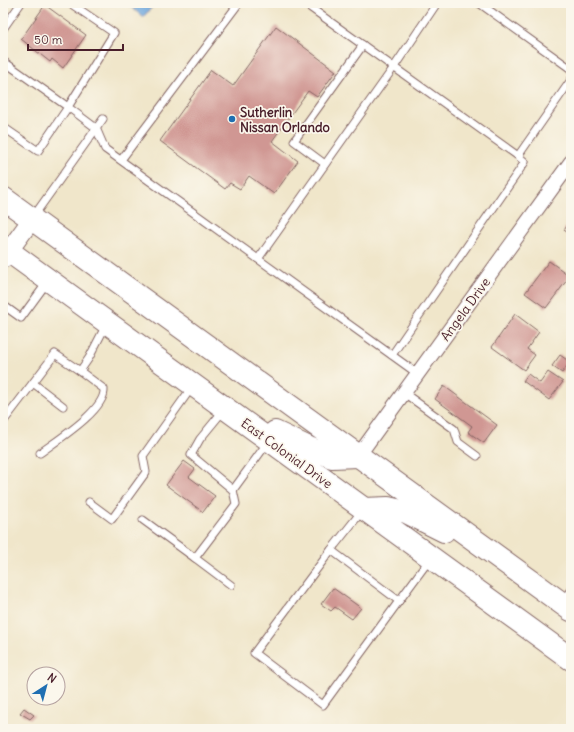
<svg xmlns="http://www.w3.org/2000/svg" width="574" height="732" font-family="Delius,sans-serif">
	<rect width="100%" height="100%" fill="#fbf7ec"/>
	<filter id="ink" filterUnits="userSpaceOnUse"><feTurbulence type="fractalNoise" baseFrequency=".025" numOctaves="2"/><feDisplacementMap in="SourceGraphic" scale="8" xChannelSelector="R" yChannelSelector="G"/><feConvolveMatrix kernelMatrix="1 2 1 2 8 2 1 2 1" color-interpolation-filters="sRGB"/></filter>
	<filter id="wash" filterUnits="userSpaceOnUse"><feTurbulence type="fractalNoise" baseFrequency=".012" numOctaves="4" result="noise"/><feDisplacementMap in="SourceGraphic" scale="16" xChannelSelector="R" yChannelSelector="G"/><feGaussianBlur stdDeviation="0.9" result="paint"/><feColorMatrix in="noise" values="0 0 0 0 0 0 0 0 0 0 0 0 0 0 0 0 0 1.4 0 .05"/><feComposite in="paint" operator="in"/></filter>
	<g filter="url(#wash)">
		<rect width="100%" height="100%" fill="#f0e6ca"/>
		<polygon fill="#6da6dc" stroke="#5c6284" points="126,3 156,3 143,17"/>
		<g id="blocks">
			<g fill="#d09793">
				<polygon points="45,5 86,35 63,68 52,59 50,62 21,39"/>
				<polygon points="276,26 336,71 317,97 308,91 272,141 298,161 274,194 249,176 240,189 230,183 225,189 160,141 211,70 233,86"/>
				<polygon points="571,221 571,235 564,230"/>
				<polygon points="549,261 570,276 546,308 525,293"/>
				<polygon points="515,314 539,332 527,349 535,355 524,370 492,347"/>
				<polygon points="560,355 570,362 562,373 552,366"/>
				<polygon points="548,372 563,382 549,400 523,381 528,374 540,383"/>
				<polygon points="444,386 497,425 484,443 468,432 472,426 435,399"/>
				<polygon points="184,461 195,469 189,477 215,496 203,512 166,485"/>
				<polygon points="333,588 361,608 352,619 335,607 331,611 321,604"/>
				<polygon points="24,708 34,715 30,719 20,713"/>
			</g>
		</g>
	</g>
	<g filter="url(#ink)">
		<use href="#blocks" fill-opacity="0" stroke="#846563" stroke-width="1"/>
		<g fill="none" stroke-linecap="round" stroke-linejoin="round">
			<defs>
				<g id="service">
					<polyline points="70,3 114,33 68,107 96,128 105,149 418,374"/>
					<polyline points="304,3 518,156"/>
					<polyline points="479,3 571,69"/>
					<polyline points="3,29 21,3"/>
					<polyline points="3,61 68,107 38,151 3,127"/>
					<polyline points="121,160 239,3"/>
					<polyline points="325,164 294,141 363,45"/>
					<polyline points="33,217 103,119"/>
					<polyline points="258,259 394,67 437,3"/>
					<polyline points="3,305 21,318 48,281"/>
					<polyline points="392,355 525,162 518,156 571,80"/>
					<polyline points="33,383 63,406"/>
					<polyline points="404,393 454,429 458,442 477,456"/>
					<polyline points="223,411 200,439 191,455 233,490"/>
					<polyline points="3,422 55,354 80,371 89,358 106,325"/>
					<path d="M40,453C56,441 106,410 104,389L80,371"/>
					<polyline points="89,502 112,519 146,472 143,456 192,387"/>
					<polyline points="362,511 331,550 254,653 323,705 399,601"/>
					<polyline points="143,520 195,558"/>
					<polyline points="331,550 399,601 430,559"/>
					<polyline points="231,585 195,558 236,504 233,490 268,442"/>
					<polyline points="563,602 571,591"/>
				</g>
				<polyline id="minor" points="358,456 571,162"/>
				<polyline id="tertiary" points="3,259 32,219"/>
				<g id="trunk">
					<polyline points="3,198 571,610"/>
					<polyline points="3,247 571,659"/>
					<polyline points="275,432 309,448 332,457 358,456"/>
					<polyline points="364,509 388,508 406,512 444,531"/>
				</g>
			</defs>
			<use href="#service" stroke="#846563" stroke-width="9"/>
			<use href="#minor" stroke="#846563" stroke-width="16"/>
			<use href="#tertiary" stroke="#846563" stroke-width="20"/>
			<use href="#trunk" stroke="#846563" stroke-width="24"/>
			<use href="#service" stroke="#fff" stroke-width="7"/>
			<use href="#minor" stroke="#fff" stroke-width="14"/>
			<use href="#tertiary" stroke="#fff" stroke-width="18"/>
			<use href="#trunk" stroke="#fff" stroke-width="22"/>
		</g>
	</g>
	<circle fill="#1f6fb2" stroke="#fbf7ec" stroke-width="1.5" cx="232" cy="119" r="4"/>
	<g text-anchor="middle" stroke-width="3.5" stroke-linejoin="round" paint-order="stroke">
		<g font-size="13" font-weight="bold" fill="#4a1f2b" stroke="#fbf7ec" text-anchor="start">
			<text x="240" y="117">Sutherlin<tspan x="240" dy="15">Nissan Orlando</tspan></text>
		</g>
		<g font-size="13" fill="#4a1f2b" stroke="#fbf7ec">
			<text transform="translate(465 309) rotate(-54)" y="5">Angela Drive</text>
			<text transform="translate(287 453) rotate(36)" y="5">East Colonial Drive</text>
		</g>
	</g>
	<rect width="574" height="732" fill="none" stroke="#fbf7ec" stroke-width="16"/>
	<g transform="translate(46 686) rotate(36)"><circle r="19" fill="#fbf7ec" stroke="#b4a19f"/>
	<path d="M0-3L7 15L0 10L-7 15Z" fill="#1f6fb2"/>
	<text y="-6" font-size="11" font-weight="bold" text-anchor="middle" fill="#4a1f2b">N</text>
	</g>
	<path d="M28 44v6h95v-6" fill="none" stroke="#4a1f2b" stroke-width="2"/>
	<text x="34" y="44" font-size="12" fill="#4a1f2b" stroke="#fbf7ec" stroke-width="3" paint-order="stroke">50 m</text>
</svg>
